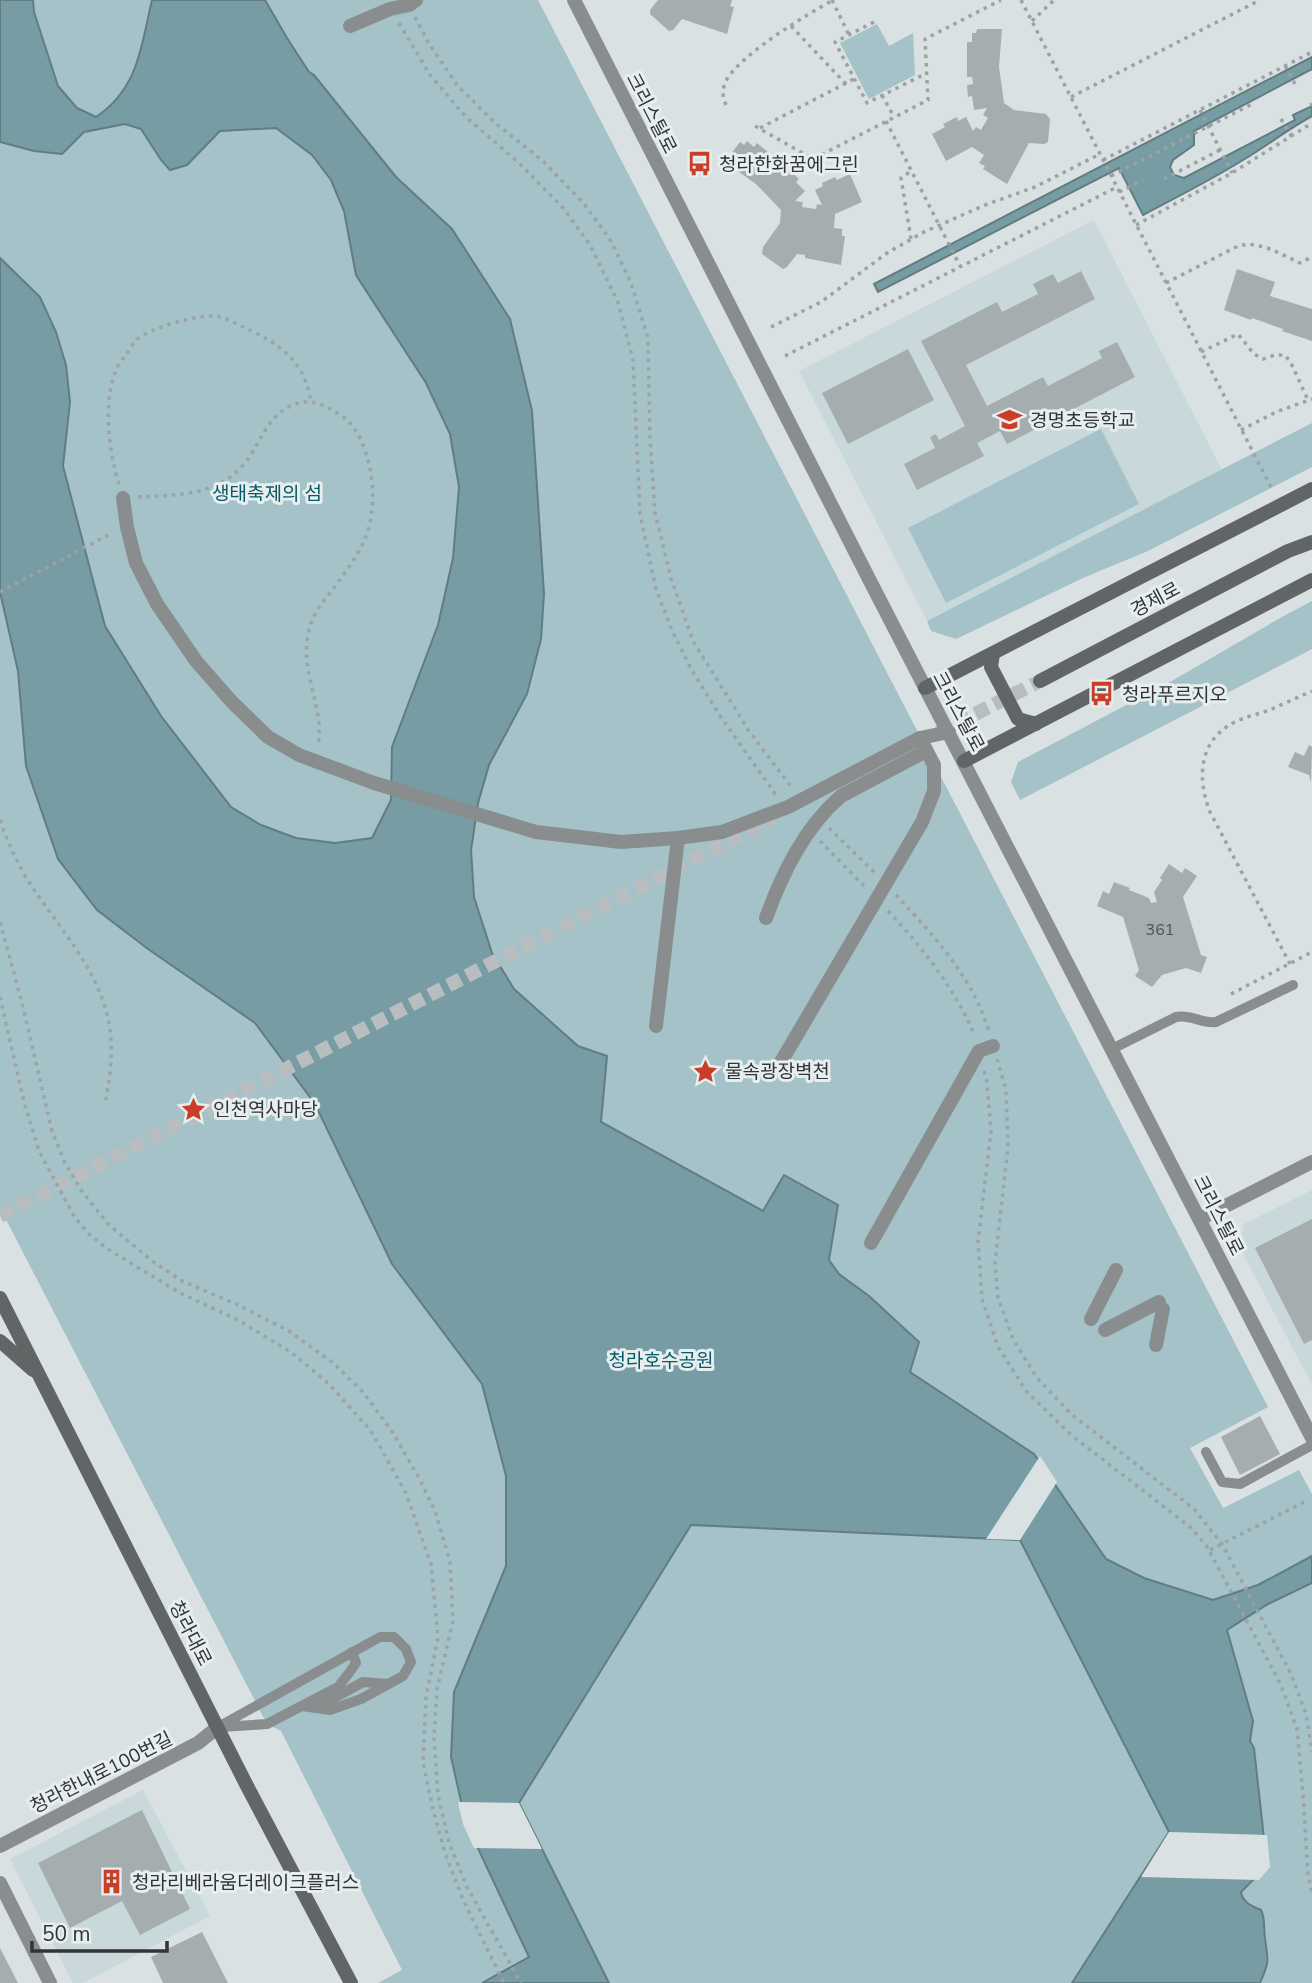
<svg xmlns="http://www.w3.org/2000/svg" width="1312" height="1983" font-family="'Nunito Sans','Noto Sans KR',sans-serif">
	<rect width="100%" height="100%" fill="#dae1e2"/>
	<g fill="#c8d8db">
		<polygon points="1094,220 1222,470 927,621 799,371"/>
		<polygon points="1312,1190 1312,1385 1239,1246 1244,1224"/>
		<polygon points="143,1790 210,1916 83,1983 73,1983 10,1859"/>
	</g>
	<g fill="#a4c2c8">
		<polygon points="0,0 538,0 1268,1407 1190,1448 1223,1508 1299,1470 1312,1494 1312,1983 378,1983 402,1970 281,1731 267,1724 0,1208"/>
		<polygon points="877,24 889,46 913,33 915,75 869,99 840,43"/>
		<polygon points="1312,423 1312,467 1148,551 1083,578 956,639 931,631 927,621"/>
		<polygon points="1101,429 1139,504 946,603 908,528"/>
		<polygon points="1312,601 1312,649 1020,800 1011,782 1018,762 1170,682 1280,618"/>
	</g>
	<g fill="#779ca3" stroke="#627d82" stroke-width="2">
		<path d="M0,0H33L34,12L58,86L77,108L96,117C139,88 141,46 152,0H265L287,38L309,72L314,75L396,177L452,229L510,319L532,411L544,594L541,639L527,694L489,765L478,803L471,850L474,897L492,953L514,989L578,1046L607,1056L601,1122L763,1211L784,1175L838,1205L829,1260L839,1274L869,1296L919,1342L910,1372L1034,1454L1106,1559L1144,1578L1213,1600L1258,1585L1312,1556V1583L1268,1604L1227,1630L1253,1721L1250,1741L1254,1748L1267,1866L1241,1892C1243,1903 1252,1906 1261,1910C1266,1920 1263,1928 1265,1938C1268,1962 1270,1960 1260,1983H1072L1169,1832L1020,1540L691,1525L519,1803L609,1983H482L529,1957L466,1823L451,1757L454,1692L506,1566V1476L482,1384L392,1264L315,1104L255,1023L148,949L97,910L58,859L26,766L18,671L0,592V258L40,297L56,332L66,365L70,402L63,466L105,626L161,716L231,807L261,825L296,838L335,843L372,838L391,800L392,747L438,625L453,558L459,487L450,434L426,383L356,275L344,211L331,180L312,155L276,128L220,131L187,165L170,170L161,160L141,129L125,124L84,132L62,154L34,151L0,142Z"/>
		<path d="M1312,57V69L1194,131V145L1173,160L1170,167L1174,175L1184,178L1295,120L1293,115L1312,106V116C1288,129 1267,146 1243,160C1211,180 1177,197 1143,215L1119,168L878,292L874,284Z"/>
	</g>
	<g fill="#dae1e2">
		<polygon points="1040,1456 1057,1482 1020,1540 986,1539"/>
		<polygon points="458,1802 519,1803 542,1849 474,1848 463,1824"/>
		<polygon points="1169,1832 1267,1835 1270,1867 1259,1880 1141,1877"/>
	</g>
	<g fill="#a6adae">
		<polygon points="658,0 732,0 730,6 734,7 727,34 682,19 673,30 669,31 650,14 650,10"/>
		<polygon points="977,29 1002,29 999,67 1004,103 1014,110 1046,114 1050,119 1048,142 1044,144 1029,143 1007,184 983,169 985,166 979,163 984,155 972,147 946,161 932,134 945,127 943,124 957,117 958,121 966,117 973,131 976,127 981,130 988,118 983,115 987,108 974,110 972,96 968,97 967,85 973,84 972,77 967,77 967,42 972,42 972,33 976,33"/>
		<polygon points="747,141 754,147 757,143 784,165 780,169 786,174 790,170 799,179 796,182 805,191 795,201 803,202 802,207 816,209 817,204 822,205 815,190 823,186 822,183 835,177 837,180 850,174 862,202 835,214 834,228 842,229 842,236 845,236 841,265 805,258 805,255 797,254 787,267 783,269 762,254 763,247 780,223 781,210 756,184 725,162 740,142 744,145"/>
		<polygon points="1237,269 1275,282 1270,296 1312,309 1312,341 1282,331 1283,329 1252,318 1251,320 1224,310"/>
		<polygon points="1081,271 1095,299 966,365 987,406 1043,377 1048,386 1102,358 1099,351 1117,342 1135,377 1007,444 1000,431 977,443 984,456 917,490 904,464 935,448 930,437 936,434 939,440 965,426 921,341 997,302 1002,312 1038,294 1033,284 1053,274 1058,283"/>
		<polygon points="908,349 934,400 848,444 822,393"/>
		<polygon points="1309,745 1312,747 1311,782 1309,775 1288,767 1295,752 1304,756"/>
		<polygon points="1169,864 1182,873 1185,868 1197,876 1183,897 1201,955 1207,957 1201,973 1186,968 1162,975 1152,987 1135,976 1139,970 1123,917 1097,906 1103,891 1109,894 1114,882 1130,888 1129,890 1149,898 1151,903 1157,902 1154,892 1162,880 1160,878"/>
		<polygon points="1312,1219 1312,1340 1304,1344 1255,1248"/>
		<polygon points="1260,1416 1280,1454 1240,1475 1221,1437"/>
		<polygon points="142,1810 190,1909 140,1935 122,1901 70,1928 38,1863"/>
		<polygon points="202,1932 228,1983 163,1983 151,1957"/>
		<polygon points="0,1948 18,1983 0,1983"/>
	</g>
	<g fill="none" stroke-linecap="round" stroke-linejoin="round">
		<g stroke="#b8bebf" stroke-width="14" stroke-dasharray="14 7" stroke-linecap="butt">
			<polyline points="938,733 1040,681"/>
			<polyline points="0,1216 774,818"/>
		</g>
		<g stroke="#9da2a3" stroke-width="3.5" stroke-dasharray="3.5 5" stroke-linecap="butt">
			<polyline points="832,0 849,35"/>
			<polyline points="1021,0 1273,491"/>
			<polyline points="415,17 428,42 457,85 494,122 543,161 585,205 611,241 631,283 648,338 650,437 655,513 671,578 693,641 749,731 793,789"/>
			<polyline points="1032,21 1054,0"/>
			<polyline points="874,22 835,42 867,103 927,73"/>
			<polyline points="399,23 430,75 466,117 519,163 564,209 590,245 618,302 633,360 640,514 656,589 671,628 690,667 720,716 776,795"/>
			<polyline points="791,26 846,84"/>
			<polyline points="1285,66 1295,84"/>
			<polyline points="882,95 894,117"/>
			<polyline points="1071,97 1260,0"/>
			<path d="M726,105C722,96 722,88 727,79C744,52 805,16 833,0"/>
			<polyline points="1310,105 1312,104"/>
			<polyline points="1200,110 1232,173"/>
			<polyline points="1281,119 1292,137"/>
			<polyline points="886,121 960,266"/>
			<polyline points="755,126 813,159 928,100 925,39 1001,0"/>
			<polyline points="760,128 854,79"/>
			<polyline points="1103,160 1312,52"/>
			<polyline points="1111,176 1254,103"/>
			<polyline points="1164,179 1220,150"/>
			<polyline points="1119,192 1143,180"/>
			<polyline points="1136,225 1232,173 1312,123"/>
			<polyline points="911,239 901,178 911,171"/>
			<path d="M1166,283L1238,246C1259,240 1280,254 1300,263L1312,257"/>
			<polyline points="771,327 821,302 887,253 924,232 985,205 1035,187 1100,154"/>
			<polyline points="1201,352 1238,334 1254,354 1263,359 1275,355 1285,355 1291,363 1308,400"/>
			<polyline points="785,356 1117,187"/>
			<polyline points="1241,430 1276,412 1312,399"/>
			<path d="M119,484C109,452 102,400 117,368C119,363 123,359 126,355C129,351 132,345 135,341C151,327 195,315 216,316C224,317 234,323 241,326C277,342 304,359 311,401"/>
			<path d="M138,497C175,495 219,496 245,463C261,443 265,419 290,406C310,397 322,404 339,414C355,424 362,440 367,457C375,482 375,517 364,541C358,554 348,569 339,581C326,600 312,611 308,635C300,673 325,708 318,745"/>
			<polyline points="0,592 112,533"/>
			<path d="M0,820C7,841 16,860 27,879C57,926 98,967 109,1023C114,1048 110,1080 105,1104"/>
			<polyline points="829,828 876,874"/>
			<polyline points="820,841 866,888"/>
			<path d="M896,895C933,935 973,977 989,1032"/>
			<path d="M888,911C923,948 955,989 975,1036"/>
			<polyline points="0,922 21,999 52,1131 65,1163 81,1190 108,1224 152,1261 182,1281 236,1304 289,1331 332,1362 363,1392 393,1433 419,1478 435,1511 450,1562 453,1621 437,1689 434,1738 438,1795 449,1842 467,1887 521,1983"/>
			<path d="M1290,964L1210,812C1197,779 1198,740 1235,722C1247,716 1260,714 1272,709C1285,703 1299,697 1312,691"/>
			<polyline points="1231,994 1312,952"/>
			<polyline points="0,997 24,1102 39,1151 75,1218 89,1234 109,1250 182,1294 238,1320 292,1353 329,1384 371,1431 406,1493 431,1564 438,1638 426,1697 423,1762 433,1810 445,1853 464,1902 504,1983"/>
			<polyline points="997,1059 1006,1090 1008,1147 995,1262 998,1298 1013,1339 1037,1378 1071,1414 1194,1509 1222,1544 1291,1674 1306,1714 1312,1752"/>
			<polyline points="984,1071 987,1082 991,1131 978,1242 982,1299 998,1347 1027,1392 1071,1435 1189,1526 1206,1545 1281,1685 1297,1729 1303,1794 1308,1875 1312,1892"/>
			<polyline points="1210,1550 1308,1500"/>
		</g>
		<g stroke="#8a8d8d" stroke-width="10">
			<path d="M1112,1049L1176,1017C1192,1014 1201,1024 1216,1022L1293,985"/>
			<polyline points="1206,1452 1222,1482 1240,1484 1312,1445"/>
			<polyline points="316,1708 363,1682 388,1684"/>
			<polyline points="218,1727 380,1637 394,1637 406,1649 411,1662 403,1676 361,1699 330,1710 302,1706"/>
			<polyline points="222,1727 267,1724 338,1687 349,1673 356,1663 352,1652"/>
		</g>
		<g stroke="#8a8d8d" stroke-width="14">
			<polyline points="574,0 869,579 1312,1438"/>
			<polyline points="350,26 390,9 409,5 416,0"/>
			<polyline points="123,498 127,527 136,563 157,604 196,661 232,702 268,737 299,755 374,783 536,832 621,842 678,838 722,832 788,807 920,738 949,732"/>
			<path d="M766,918C782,874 804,828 841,796L926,751"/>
			<polyline points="656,1026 678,838"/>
			<polyline points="778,1067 922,822 934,791 934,765 920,738"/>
			<polyline points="1200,1219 1312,1162"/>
			<polyline points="871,1243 979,1051 993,1046"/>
			<polyline points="1091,1319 1116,1270"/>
			<polyline points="1105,1330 1159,1302"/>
			<polyline points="1156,1345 1163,1309"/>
			<polyline points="0,1846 198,1743 218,1727"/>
			<polyline points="0,1883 50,1983"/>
		</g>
		<g stroke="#616566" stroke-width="14">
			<polyline points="993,654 991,667 1018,719 1036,724"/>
			<polyline points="1040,681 1288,551 1312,542"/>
			<polyline points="925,688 1312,489"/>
			<polyline points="964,761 1312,580"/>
			<polyline points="0,1298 246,1784 351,1983"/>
			<polyline points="0,1341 33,1370"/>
		</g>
	</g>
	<defs>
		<symbol id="bus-bare" viewBox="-9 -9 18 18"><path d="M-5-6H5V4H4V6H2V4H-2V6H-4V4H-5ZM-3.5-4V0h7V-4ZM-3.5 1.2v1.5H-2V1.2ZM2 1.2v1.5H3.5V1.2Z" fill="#ca3e28" stroke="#e7eef0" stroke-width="2.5" paint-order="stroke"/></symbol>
		<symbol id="school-bare" viewBox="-9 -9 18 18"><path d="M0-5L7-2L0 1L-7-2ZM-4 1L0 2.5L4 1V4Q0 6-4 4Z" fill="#ca3e28" stroke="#e7eef0" stroke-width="2.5" paint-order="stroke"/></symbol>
		<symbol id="sight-bare" viewBox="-9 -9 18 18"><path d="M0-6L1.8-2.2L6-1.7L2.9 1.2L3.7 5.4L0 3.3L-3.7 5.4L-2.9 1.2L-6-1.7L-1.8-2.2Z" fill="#ca3e28" stroke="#e7eef0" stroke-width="2.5" paint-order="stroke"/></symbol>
		<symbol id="building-bare" viewBox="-9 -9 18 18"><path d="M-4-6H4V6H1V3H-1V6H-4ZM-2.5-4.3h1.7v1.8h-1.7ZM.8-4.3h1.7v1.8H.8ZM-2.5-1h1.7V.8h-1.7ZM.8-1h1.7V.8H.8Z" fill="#ca3e28" stroke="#e7eef0" stroke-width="2.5" paint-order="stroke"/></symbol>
	</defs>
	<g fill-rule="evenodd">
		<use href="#bus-bare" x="682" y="146" width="35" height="35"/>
		<use href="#school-bare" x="992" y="402" width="35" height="35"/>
		<use href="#bus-bare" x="1084" y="676" width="35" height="35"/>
		<use href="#sight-bare" x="688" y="1054" width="35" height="35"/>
		<use href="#sight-bare" x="176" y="1092" width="35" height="35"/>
		<use href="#building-bare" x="94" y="1864" width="35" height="35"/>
	</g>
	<g text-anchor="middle" stroke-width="6" stroke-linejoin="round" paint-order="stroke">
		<g font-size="16" fill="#4f5253">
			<text x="1160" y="935">361</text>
		</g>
		<g font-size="19" fill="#323435" stroke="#e7eef0">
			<text transform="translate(652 113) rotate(63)" y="7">크리스탈로</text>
			<text transform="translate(1155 599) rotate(-28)" y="7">경제로</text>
			<text transform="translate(959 711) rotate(62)" y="7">크리스탈로</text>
			<text transform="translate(1219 1215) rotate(63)" y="7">크리스탈로</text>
			<text transform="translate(191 1633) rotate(63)" y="7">청라대로</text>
			<text transform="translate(101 1772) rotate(-27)" y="7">청라한내로100번길</text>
		</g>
		<g font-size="19" fill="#323435" stroke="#e7eef0" text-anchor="start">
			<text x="719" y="171">청라한화꿈에그린</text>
			<text x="1030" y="427">경명초등학교</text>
			<text x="1122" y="701">청라푸르지오</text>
			<text x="725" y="1078">물속광장벽천</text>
			<text x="213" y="1116">인천역사마당</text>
			<text x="132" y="1889">청라리베라움더레이크플러스</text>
		</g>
		<g font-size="19" fill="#095a67" stroke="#e7eef0">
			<text x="267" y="500">생태축제의 섬</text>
			<text x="661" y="1367">청라호수공원</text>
		</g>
	</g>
	<path d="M32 1941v10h135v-10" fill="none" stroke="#323435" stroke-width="3.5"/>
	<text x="42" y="1941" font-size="21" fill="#323435" stroke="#e7eef0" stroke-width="5" paint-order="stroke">50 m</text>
</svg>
